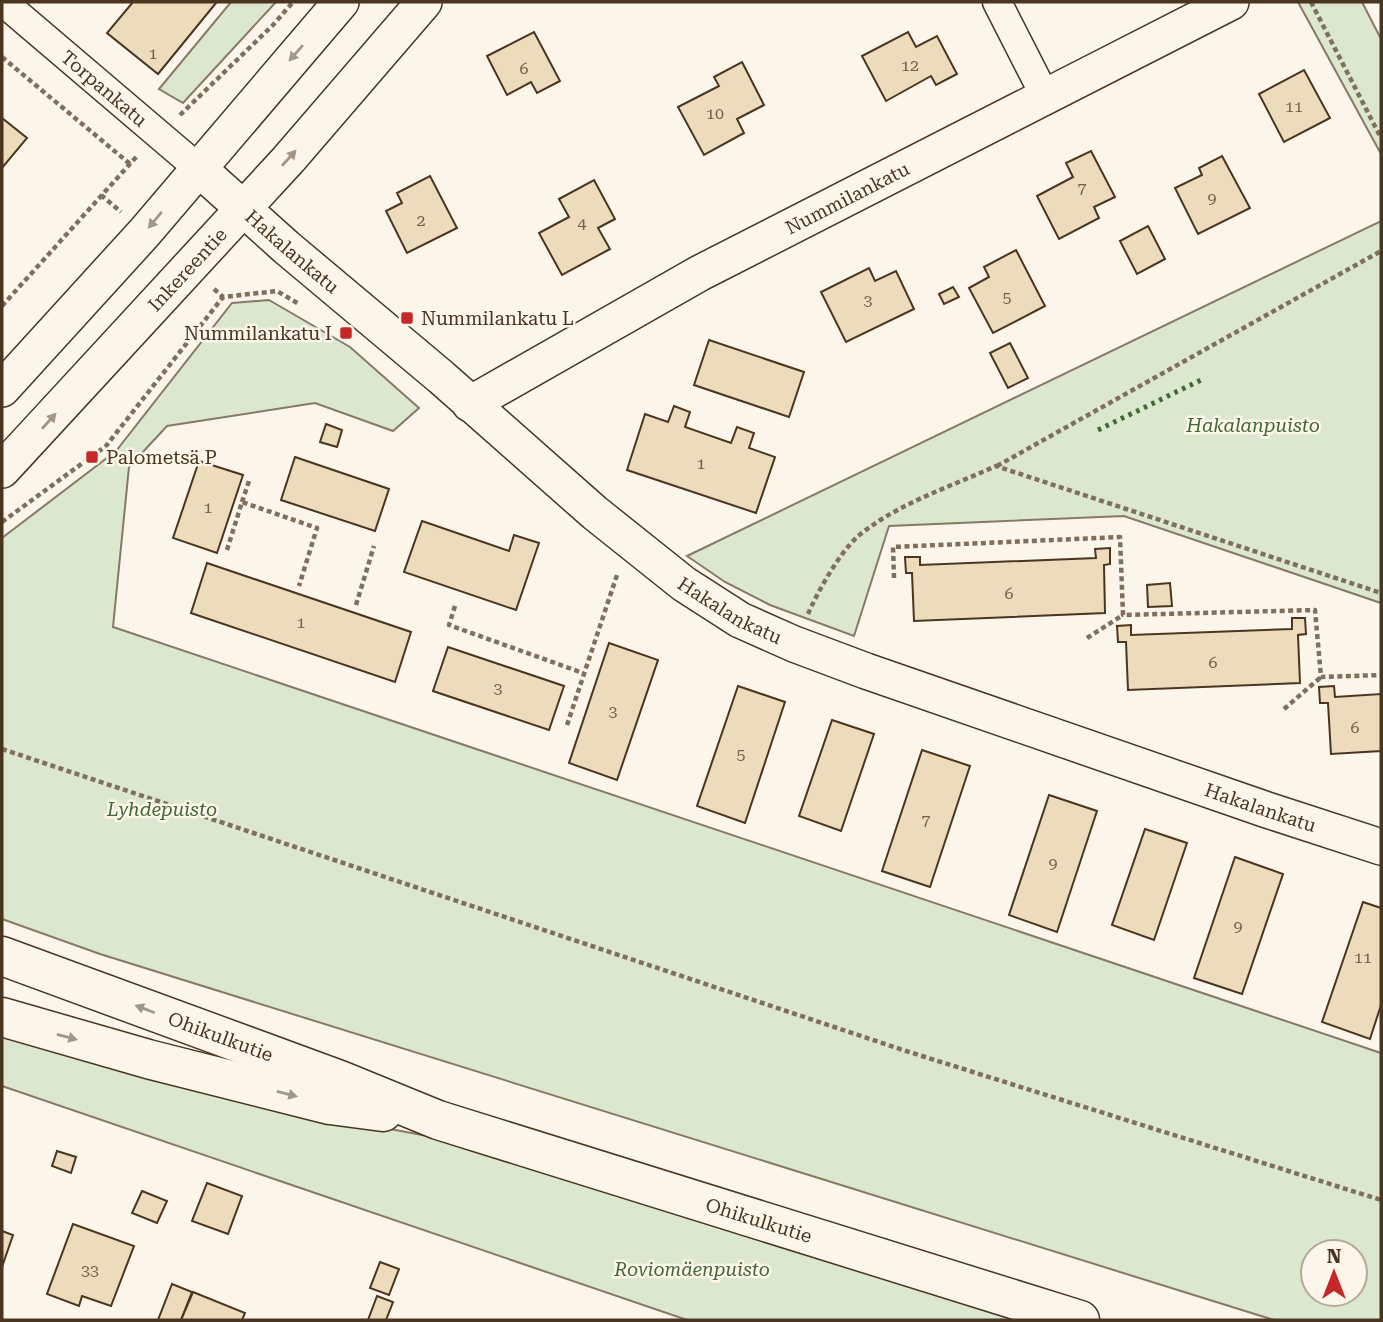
<svg xmlns="http://www.w3.org/2000/svg" width="1383" height="1322" font-family="'Roboto Serif',serif">
	<rect width="100%" height="100%" fill="#fbf6e9"/>
	<g fill="#dce7d0" stroke="#887966" stroke-width="2" fill-rule="evenodd">
		<polygon points="231,2 276,2 183,103 159,89"/>
		<polygon points="1298,2 1362,2 1381,39 1381,154"/>
		<polygon points="1381,221 1381,603 1124,516 889,526 854,636 770,605 725,582 687,556"/>
		<path d="M269,300L350,347L419,408L393,431L315,403L167,426L129,467L113,627L1381,1053V1320H1274L100,954L2,919V538L116,451L232,303ZM1313,1252H1355V1294H1313Z"/>
		<polygon points="2,1030 283,1109 449,1140 1016,1320 687,1320 2,1086"/>
	</g>
	<g fill="#ecdcbc" stroke="#4a3520" stroke-width="2">
		<polygon points="133,2 215,2 216,3 158,74 107,33"/>
		<polygon points="534,32 560,81 537,93 531,82 507,95 487,56"/>
		<polygon points="908,32 916,47 937,36 957,74 936,85 931,76 886,101 862,56"/>
		<polygon points="742,62 764,105 737,119 744,133 704,155 678,107 719,86 714,77"/>
		<polygon points="1304,70 1330,118 1284,142 1259,94"/>
		<polygon points="2,118 27,138 2,168"/>
		<polygon points="1091,151 1115,197 1094,207 1099,218 1059,239 1037,196 1073,177 1066,163"/>
		<polygon points="1222,156 1250,208 1198,234 1175,188 1202,175 1199,168"/>
		<polygon points="430,176 457,228 407,253 386,211 402,203 397,193"/>
		<polygon points="594,180 615,219 598,228 610,249 562,275 539,233 569,217 559,199"/>
		<polygon points="1148,226 1165,259 1137,274 1120,241"/>
		<polygon points="1016,250 1045,306 993,333 969,288 989,277 984,267"/>
		<polygon points="869,268 875,281 896,271 914,309 846,342 821,292"/>
		<polygon points="953,287 959,297 944,304 939,294"/>
		<polygon points="709,340 804,372 789,417 694,385"/>
		<polygon points="1010,343 1028,378 1008,388 990,353"/>
		<polygon points="674,406 690,412 685,427 731,443 737,427 754,433 749,448 775,457 756,513 627,470 645,414 668,422"/>
		<polygon points="326,424 342,430 337,447 320,442"/>
		<polygon points="295,457 389,489 375,531 281,500"/>
		<polygon points="199,461 243,475 217,553 173,538"/>
		<polygon points="422,521 509,551 514,535 539,543 516,610 404,572"/>
		<polygon points="1110,548 1110,564 1104,565 1105,613 914,621 912,573 906,573 905,557 920,557 920,565 1096,558 1095,549"/>
		<polygon points="207,563 411,632 395,682 191,613"/>
		<polygon points="1170,583 1172,606 1148,607 1147,585"/>
		<polygon points="1292,618 1305,618 1306,634 1298,635 1300,683 1128,690 1126,642 1118,642 1117,626 1131,625 1131,635 1292,629"/>
		<polygon points="609,643 658,660 617,780 569,763"/>
		<polygon points="448,647 564,686 549,730 433,691"/>
		<polygon points="738,686 785,702 745,823 697,806"/>
		<polygon points="1334,686 1335,697 1381,694 1381,751 1331,754 1328,703 1320,703 1319,687"/>
		<polygon points="832,720 874,734 841,831 799,816"/>
		<polygon points="922,750 970,766 930,887 882,871"/>
		<polygon points="1049,795 1097,811 1057,932 1009,915"/>
		<polygon points="1145,829 1187,843 1154,940 1112,925"/>
		<polygon points="1235,857 1283,874 1242,994 1194,978"/>
		<polygon points="1363,902 1381,908 1381,1005 1370,1039 1322,1022"/>
		<polygon points="57,1151 76,1157 71,1173 52,1166"/>
		<polygon points="207,1183 242,1196 228,1234 192,1221"/>
		<polygon points="142,1191 167,1201 157,1223 132,1213"/>
		<polygon points="73,1224 134,1246 111,1306 82,1296 79,1306 47,1294"/>
		<polygon points="2,1231 13,1235 2,1267"/>
		<polygon points="380,1262 399,1269 389,1295 370,1288"/>
		<polygon points="172,1284 192,1292 181,1320 158,1320"/>
		<polygon points="193,1292 245,1313 242,1320 181,1320"/>
		<polygon points="377,1296 393,1302 386,1320 368,1320"/>
	</g>
	<g fill="none" stroke-linecap="round" stroke-linejoin="round">
		<defs>
			<g id="minor">
				<path id="s1" d="M3,2L198,168"/>
				<polyline points="997,2 1045,96"/>
			</g>
			<g id="tertiary">
				<path id="s2" d="M198,168L286,247L441,377L595,513L684,584L740,620L794,644L866,671L1267,810L1381,847"/>
				<polyline points="2,389 145,232 341,2"/>
				<path id="s3" d="M470,404L700,273L1231,2"/>
				<path id="s4" d="M2,470L288,160L424,2"/>
			</g>
			<g id="primary">
				<path id="s5" d="M2,956L340,1080L438,1120L1080,1320"/>
				<polyline points="2,1017 148,1059 330,1105 383,1112"/>
			</g>
		</defs>
		<use href="#minor" stroke="#4a3520" stroke-width="31"/>
		<use href="#tertiary" stroke="#4a3520" stroke-width="38"/>
		<use href="#primary" stroke="#4a3520" stroke-width="41"/>
		<g stroke="#7f6f5c" stroke-width="4.5" stroke-dasharray="5 3.5" stroke-linecap="butt">
			<polyline points="1311,2 1381,138"/>
			<polyline points="2,57 130,164"/>
			<polyline points="180,115 273,25 293,2"/>
			<polyline points="101,195 121,212"/>
			<polyline points="214,289 223,297 277,291 299,304"/>
			<polyline points="2,306 138,155"/>
			<polyline points="997,466 1381,251"/>
			<polyline points="242,502 250,478"/>
			<polyline points="2,522 106,446 223,297"/>
			<polyline points="227,550 242,502 317,528 299,586"/>
			<polyline points="894,578 893,547 1120,537 1123,615 1315,610 1321,677 1381,675"/>
			<polyline points="356,605 374,546"/>
			<polyline points="455,606 449,625 583,673"/>
			<path d="M808,614C818,591 839,554 857,537C896,504 950,487 996,466L1381,593"/>
			<polyline points="1087,638 1123,615"/>
			<polyline points="1284,709 1321,677"/>
			<polyline points="567,725 618,572"/>
			<polyline points="2,749 906,1051 1381,1200"/>
		</g>
		<use href="#minor" stroke="#fbf6e9" stroke-width="28"/>
		<use href="#tertiary" stroke="#fbf6e9" stroke-width="35"/>
		<use href="#primary" stroke="#fbf6e9" stroke-width="38"/>
		<polyline stroke="#436837" stroke-width="5" stroke-dasharray="3.5 5" stroke-linecap="butt" points="1098,430 1203,379"/>
	</g>
	<defs><path id="oneway-solid" d="M-6-.8H1V-3.2L6.5 0L1 3.2V.8H-6Z" transform="scale(1.75)"/></defs>
	<g fill="#a29684">
		<use href="#oneway-solid" transform="translate(296 53) rotate(131)"/>
		<use href="#oneway-solid" transform="translate(289 158) rotate(-48)"/>
		<use href="#oneway-solid" transform="translate(155 220) rotate(130)"/>
		<use href="#oneway-solid" transform="translate(49 421) rotate(-48)"/>
		<use href="#oneway-solid" transform="translate(145 1009) rotate(-159)"/>
		<use href="#oneway-solid" transform="translate(67 1037) rotate(15)"/>
		<use href="#oneway-solid" transform="translate(287 1094) rotate(14)"/>
	</g>
	<g fill="#c62828" stroke="#fbf6e9" stroke-width="2.5">
		<rect x="400" y="311" width="14" height="14" rx="3.5"/>
		<rect x="339" y="326" width="14" height="14" rx="3.5"/>
		<rect x="85" y="450" width="14" height="14" rx="3.5"/>
	</g>
	<g text-anchor="middle" stroke-width="5" stroke-linejoin="round" paint-order="stroke">
		<g font-size="16" fill="#725f47">
			<text x="153" y="59">1</text>
			<text x="910" y="71">12</text>
			<text x="524" y="74">6</text>
			<text x="1294" y="112">11</text>
			<text x="715" y="119">10</text>
			<text x="1082" y="193">7</text>
			<text x="1212" y="204">9</text>
			<text x="421" y="226">2</text>
			<text x="582" y="229">4</text>
			<text x="1007" y="303">5</text>
			<text x="868" y="306">3</text>
			<text x="701" y="469">1</text>
			<text x="208" y="513">1</text>
			<text x="1009" y="599">6</text>
			<text x="301" y="628">1</text>
			<text x="1213" y="668">6</text>
			<text x="498" y="694">3</text>
			<text x="613" y="717">3</text>
			<text x="1355" y="733">6</text>
			<text x="741" y="760">5</text>
			<text x="926" y="825">7</text>
			<text x="1053" y="869">9</text>
			<text x="1238" y="932">9</text>
			<text x="1363" y="963">11</text>
			<text x="90" y="1276">33</text>
		</g>
		<g font-size="19" fill="#4a3520" stroke="#fbf6e9">
			<text dy="7" stroke="none"><textPath href="#s1" startOffset="133">Torpankatu</textPath></text>
			<text dy="7" stroke="none"><textPath href="#s3" startOffset="430">Nummilankatu</textPath></text>
			<text dy="7" stroke="none"><textPath href="#s2" startOffset="126">Hakalankatu</textPath></text>
			<text dy="7" stroke="none"><textPath href="#s4" startOffset="273">Inkereentie</textPath></text>
			<text dy="7" stroke="none"><textPath href="#s2" startOffset="693">Hakalankatu</textPath></text>
			<text dy="7" stroke="none"><textPath href="#s2" startOffset="1260">Hakalankatu</textPath></text>
			<text dy="7" stroke="none"><textPath href="#s5" startOffset="233">Ohikulkutie</textPath></text>
			<text dy="7" stroke="none"><textPath href="#s5" startOffset="802">Ohikulkutie</textPath></text>
		</g>
		<g font-size="19" fill="#4a3520" stroke="#fbf6e9" text-anchor="start">
			<text x="421" y="325">Nummilankatu L</text>
			<text x="332" y="340" text-anchor="end">Nummilankatu I</text>
			<text x="106" y="464">Palometsä P</text>
		</g>
		<g font-size="19" font-style="italic" fill="#436837" stroke="#fbf6e9">
			<text x="1253" y="432">Hakalanpuisto</text>
			<text x="162" y="816">Lyhdepuisto</text>
			<text x="692" y="1276">Roviomäenpuisto</text>
		</g>
	</g>
	<rect width="1383" height="1322" fill="none" stroke="#4a3520" stroke-width="7"/>
	<g transform="translate(1334 1273)"><circle r="33" fill="#fbf6e9" stroke="#b4a999" stroke-width="2"/>
	<path d="M0-5L12 26L0 18L-12 26Z" fill="#c62828"/>
	<text y="-10" font-size="19" font-weight="bold" text-anchor="middle" fill="#4a3520">N</text>
	</g>
</svg>
